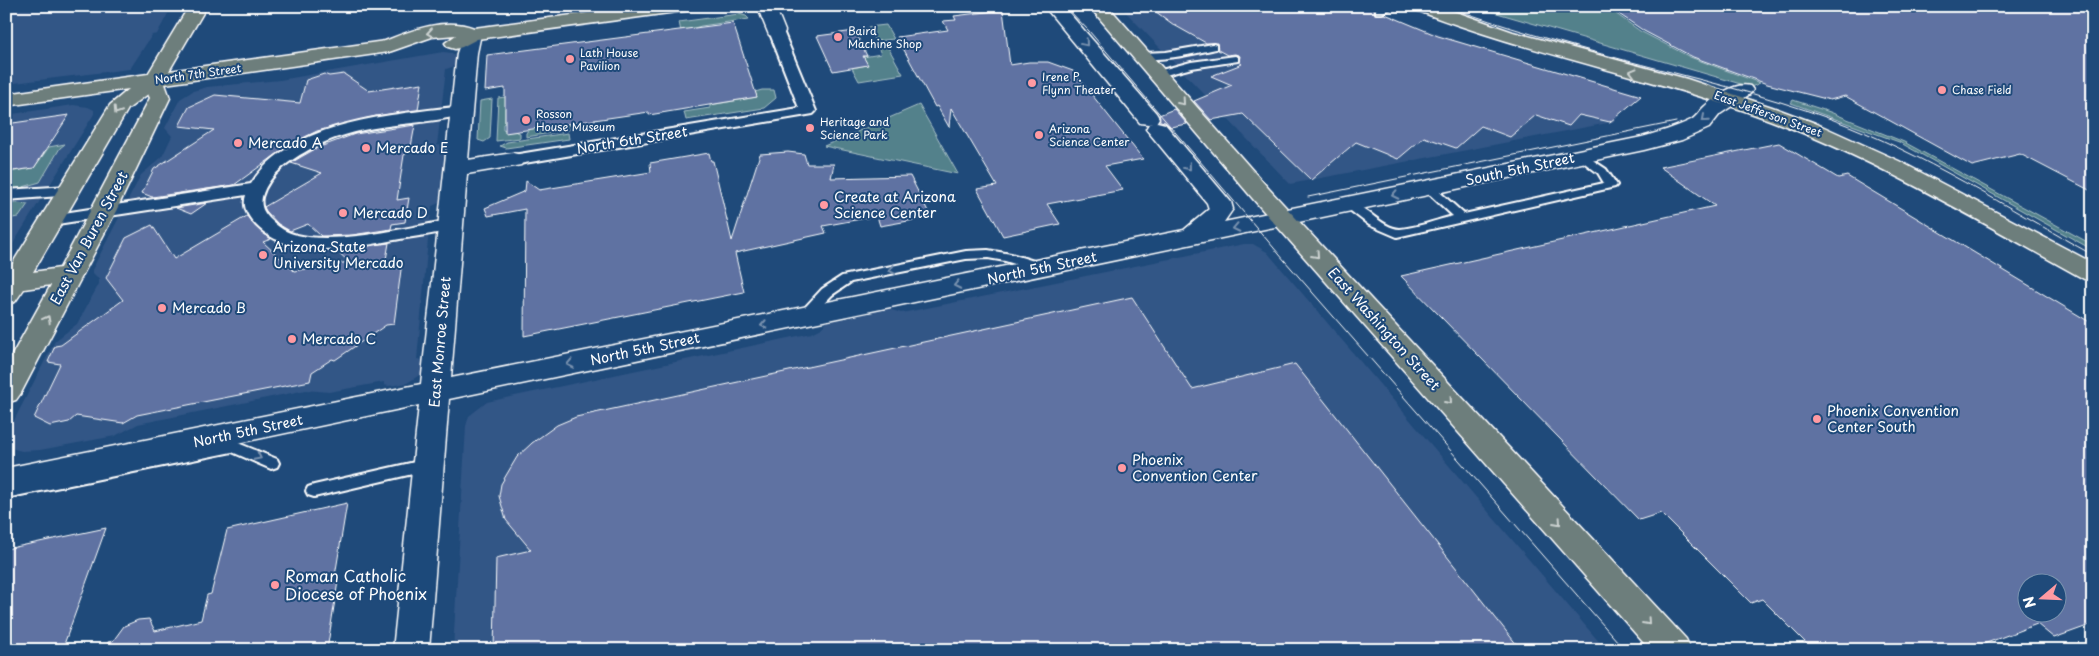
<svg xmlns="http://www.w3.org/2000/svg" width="2099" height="656" font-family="'Playpen Sans',sans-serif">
	<rect width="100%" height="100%" fill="#1f4a7a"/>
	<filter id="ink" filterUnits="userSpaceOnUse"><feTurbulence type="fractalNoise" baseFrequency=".02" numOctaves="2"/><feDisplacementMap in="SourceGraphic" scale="10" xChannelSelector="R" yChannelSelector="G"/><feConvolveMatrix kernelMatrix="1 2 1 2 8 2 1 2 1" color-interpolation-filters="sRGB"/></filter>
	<g filter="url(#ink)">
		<g fill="#325686">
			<polygon points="6,6 172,6 157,34 152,35 130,69 6,84"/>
			<polygon points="1120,6 1369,6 1408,23 1483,50 1639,94 1613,122 1290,184"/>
			<polygon points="443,52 452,53 457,57 455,66 446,69 437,145 445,146 439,203 432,206 429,229 417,359 425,360 421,374 407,383 389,386 384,385 384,382 329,392 306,390 138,424 115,436 40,450 22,451 14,449 8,444 7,434 55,341 77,324 99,284 99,279 92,272 92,270 141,175 162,157 172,136 165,128 180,99 193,91 207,87 280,80"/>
			<polygon points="73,105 88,107 94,110 94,114 6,255 6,115"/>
			<polygon points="1244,244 1253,244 1267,252 1606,650 453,650 466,426 469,416 487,402 812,333 820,329 827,322 889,309 901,313 907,312"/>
		</g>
		<g fill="#52818b" stroke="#a8c0c5">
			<polygon points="1473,6 1605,6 1640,31 1690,57 1760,83 1751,87"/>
			<polygon points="739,14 746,16 749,19 701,26 681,32 679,22"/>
			<polygon points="886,25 894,39 875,41 868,27"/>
			<polygon points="885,42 903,74 859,81 852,68 867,65 863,57 881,54 876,43"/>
			<polygon points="762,90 774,90 776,98 764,108 686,120 684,112 710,108 710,105 757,97 755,92"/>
			<polygon points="528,94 505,108 505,123 503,124 503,129 510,131 516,130 516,132 520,133 520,138 496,141 498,98"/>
			<polygon points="492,99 490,138 484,142 478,140 480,101"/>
			<polygon points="1793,100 1830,112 1904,142 2093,245 2093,250 1899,142 1791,103"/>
			<polygon points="919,105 958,174 824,146"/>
			<polygon points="567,112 569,130 526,137 526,133 529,129"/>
			<polygon points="568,133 569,139 506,148 500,146 507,142"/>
			<polygon points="65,144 60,148 40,182 13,190 11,191 12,187 6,188 6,176 9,172 34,168 49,147"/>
			<polygon points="6,202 28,204 19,217 6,219"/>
		</g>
		<g fill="#5e72a2" stroke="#fff" fill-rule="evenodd">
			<polygon points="1148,6 1368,6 1374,9 1375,14 1385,14 1438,36 1641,96 1610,122 1579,115 1569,126 1536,115 1510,137 1481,126 1456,148 1424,137 1398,159 1356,142 1311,180 1243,114 1211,120 1194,101 1232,85 1211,76 1242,64 1239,62 1240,56 1235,54 1227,55 1218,50 1217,43 1206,43 1174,25"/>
			<polygon points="1607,6 2093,6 2093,192 2020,154 1972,166 1845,96 1830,100 1767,84 1693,57 1644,31"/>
			<polygon points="1003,10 1010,65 1029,62 1048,62 1073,71 1143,159 1105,166 1123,190 1047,204 1060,224 1003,236 977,189 997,186 951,108 949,127 937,106 935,107 897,37 948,30 943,21 956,20 954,16"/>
			<polygon points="733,23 757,97 649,115 649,112 505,133 505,88 485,91 487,55"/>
			<polygon points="855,31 867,56 863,56 868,65 833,71 817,36"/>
			<polygon points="324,74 329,76 344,74 369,91 422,83 418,110 376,116 317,131 291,144 234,185 152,197 142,193 154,169 214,130 179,126 189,107 215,95 300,103 306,80"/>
			<polygon points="1174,109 1187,124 1170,127 1165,122 1160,121 1159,115"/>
			<polygon points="69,115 34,168 6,172 6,124"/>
			<polygon points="415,125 410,152 404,155 397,200 409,198 405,222 392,224 391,229 352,235 321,236 308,224 290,231 278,224 266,211 264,207 322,173 291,163 301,157 317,148 355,134"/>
			<path d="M1779,143L1838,178L1847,176L2093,324V624L2054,638L2037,624L1968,650H1813L1762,599L1751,603L1661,513L1639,520L1401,276L1715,206L1660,167ZM2026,584H2056V614H2026Z"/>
			<polygon points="788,152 804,154 807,164 834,164 831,178 910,176 931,217 880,226 877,216 823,226 826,233 735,253 744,292 524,336 525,209 488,216 485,208 525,191 526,181 539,190 651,172 650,163 709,153 711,161 713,161 732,241 760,154"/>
			<polygon points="207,203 191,214 176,208"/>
			<polygon points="247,216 255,226 271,239 263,242 294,271 349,262 336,250 389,243 385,265 402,262 394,324 386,325 335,360 332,359 312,372 310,381 137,415 123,423 76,416 69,422 50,426 34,418 60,364 48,362 55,346 61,345 123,300 106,278 126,238 152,225 174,259"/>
			<polygon points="1132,297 1192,389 1295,364 1521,650 494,650 496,558 531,550 506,520 499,496 501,484 517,457 532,443 557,425 576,417"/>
			<polygon points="347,503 335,576 339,575 327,650 108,650 108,642 113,641 124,626 138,620 149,619 155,631 201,620 207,595 211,594 227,530"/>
			<polygon points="106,528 62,650 6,650 6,549"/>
		</g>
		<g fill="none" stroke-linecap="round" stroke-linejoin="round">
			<defs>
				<g id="service">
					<polygon points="1383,6 1395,6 1382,13 1376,13 1376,9"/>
					<path d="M1213,44L1216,45V49C1202,52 1148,65 1138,56L1143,53L1166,52Z"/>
					<polygon points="1235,56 1238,57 1238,61 1192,68 1158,77 1153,74 1154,72 1191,62"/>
					<path d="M1582,153L1606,169L1617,185L1615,187L1397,237L1369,225L1343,205L1345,202C1360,199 1381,229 1400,229C1415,228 1437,220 1453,216L1425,190L1423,188L1429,184L1433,186L1464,214L1604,183L1598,173L1578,158L1576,156Z"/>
					<polygon points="988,250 1011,254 1047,265 1048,268 1042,272 1005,261 988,258 966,259 851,282 832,295 808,320 798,320 796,317 822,289 842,276 966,251"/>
					<polygon points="233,441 277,459 279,463 277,467 271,469 232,452 6,498 6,486"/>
					<polygon points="428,459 434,461 436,465 434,469 314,497 308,495 306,491 308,487 314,485"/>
				</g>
				<g id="pedestrian">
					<polygon points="776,27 783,31 816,111 813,114 513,165 507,163 505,160 507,157 513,155 799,108 769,31"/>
					<path d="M462,106L467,108L470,111L467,114C415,127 368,121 316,146C295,157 269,172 262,197C260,207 264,213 271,220C278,227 287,233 297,235C336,245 410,227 451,220L457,221L460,225L457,229C439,233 419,236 400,239C356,247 292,262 256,225C248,216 242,207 246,195L51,225L45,224L42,220L45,216L51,215L251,184C292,119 394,115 462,106Z"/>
					<polygon points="68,186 74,187 77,191 74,195 6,200 6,190"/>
				</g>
				<g id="minor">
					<polygon points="757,6 775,6 785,31 783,35 776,37 769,35"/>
					<polygon points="1044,6 1063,6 1156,113 1159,118 1156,123 1148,124 1140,123"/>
					<path d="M472,28L479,30L481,34L477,53L468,160L513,153L521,155L524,160L521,165L467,174L451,378L1184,230L1209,209L1207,203L1146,129L1149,124L1157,122L1165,124L1231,202L1233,209L1224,222L1642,137C1659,132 1675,128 1691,120C1697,117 1700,110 1705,106C1716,96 1735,82 1750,86L1753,90L1750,94L1720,114L1709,128L1682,140L1644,150L449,399L429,650H393L419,405L6,492V468L421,384L457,53L465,30Z"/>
				</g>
				<g id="primary">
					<path d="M189,6H207L169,71L385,41C412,30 446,17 474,28L641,6H693L690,10L684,11L477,39L462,47L455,49L448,47L445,43L456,35L432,37L389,52L165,84L170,98L116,211L21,393L16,400L6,403V366L51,285L24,289L15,302L6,304V274L110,105L129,89L6,106V94L148,74ZM148,94L150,98L60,268L33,272L128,109Z"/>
					<polygon points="1089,6 1108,6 1269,189 1686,639 1691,650 1650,650 1253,199"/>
					<path d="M1413,6H1439L1513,32L1687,79L1772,107L1815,123L1899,161L2093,263V282L2084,279C1977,220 1871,156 1756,115C1644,75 1527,53 1416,10Z"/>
				</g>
			</defs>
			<use href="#service" stroke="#fff" stroke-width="4"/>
			<use href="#pedestrian" stroke="#fff" stroke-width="4"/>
			<use href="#minor" stroke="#fff" stroke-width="3"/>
			<use href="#primary" stroke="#fff" stroke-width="3"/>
			<use href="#service" fill="#1f4a7a" fill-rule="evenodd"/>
			<use href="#pedestrian" fill="#1f4a7a" fill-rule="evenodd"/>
			<use href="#minor" fill="#1f4a7a" fill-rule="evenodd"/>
			<use href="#primary" fill="#6d7e7c" fill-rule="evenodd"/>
			<g stroke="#fff" stroke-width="1">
				<polyline points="1065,6 1089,31 1285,261 1625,650"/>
				<path d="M1446,6C1504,27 1564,44 1624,60C1693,78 1763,94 1831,119C1923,153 2007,208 2093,255"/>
				<polyline points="1308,197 1676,122"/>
			</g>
		</g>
		<defs><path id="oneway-chevron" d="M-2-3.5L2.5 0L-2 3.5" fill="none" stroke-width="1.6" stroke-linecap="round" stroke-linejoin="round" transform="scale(1.25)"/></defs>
		<g stroke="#ccd2d1">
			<use href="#oneway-chevron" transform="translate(430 33) rotate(172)"/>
			<use href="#oneway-chevron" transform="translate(1633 72) rotate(-165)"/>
			<use href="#oneway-chevron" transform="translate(1182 102) rotate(49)"/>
			<use href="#oneway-chevron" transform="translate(117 111) rotate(123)"/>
			<use href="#oneway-chevron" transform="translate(1316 255) rotate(48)"/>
			<use href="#oneway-chevron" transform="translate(47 319) rotate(-62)"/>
			<use href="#oneway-chevron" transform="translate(1449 401) rotate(48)"/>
			<use href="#oneway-chevron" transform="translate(1558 522) rotate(48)"/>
			<use href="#oneway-chevron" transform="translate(1647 622) rotate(48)"/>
		</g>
		<g stroke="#7992af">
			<use href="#oneway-chevron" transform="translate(1085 43) rotate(50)"/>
			<use href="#oneway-chevron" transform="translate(1705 119) rotate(139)"/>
			<use href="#oneway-chevron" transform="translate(1188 167) rotate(50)"/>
			<use href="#oneway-chevron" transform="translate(1395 195) rotate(168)"/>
			<use href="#oneway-chevron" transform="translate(1236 228) rotate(168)"/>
			<use href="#oneway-chevron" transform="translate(892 270) rotate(169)"/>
			<use href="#oneway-chevron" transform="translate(957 285) rotate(168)"/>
			<use href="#oneway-chevron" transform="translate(764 325) rotate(169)"/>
			<use href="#oneway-chevron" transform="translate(570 364) rotate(168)"/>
			<use href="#oneway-chevron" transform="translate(258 457) rotate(26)"/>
		</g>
	</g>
	<g fill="#ff9aa2" stroke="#1f4a7a" stroke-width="2">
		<circle cx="838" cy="37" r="5"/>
		<circle cx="570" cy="59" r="5"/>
		<circle cx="1032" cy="83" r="5"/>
		<circle cx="1942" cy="90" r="5"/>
		<circle cx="526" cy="120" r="5"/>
		<circle cx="810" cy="128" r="5"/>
		<circle cx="1039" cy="135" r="5"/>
		<circle cx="238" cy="143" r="5"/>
		<circle cx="366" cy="148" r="5"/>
		<circle cx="824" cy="205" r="5"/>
		<circle cx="343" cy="213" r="5"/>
		<circle cx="263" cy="255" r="5"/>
		<circle cx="162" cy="308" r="5"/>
		<circle cx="292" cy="339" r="5"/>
		<circle cx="1817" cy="419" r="5"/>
		<circle cx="1122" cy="468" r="5"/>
		<circle cx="275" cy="585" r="5"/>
	</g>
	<g text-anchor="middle" stroke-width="4" stroke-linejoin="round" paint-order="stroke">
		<g font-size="11" fill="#fff" stroke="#1f4a7a" text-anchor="start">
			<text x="848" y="35">Baird<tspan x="848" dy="13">Machine Shop</tspan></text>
			<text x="580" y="57">Lath House<tspan x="580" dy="13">Pavilion</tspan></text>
			<text x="1042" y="81">Irene P.<tspan x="1042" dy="13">Flynn Theater</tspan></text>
			<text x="1952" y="94">Chase Field</text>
			<text x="536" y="118">Rosson<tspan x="536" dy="13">House Museum</tspan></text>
			<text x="820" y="126">Heritage and<tspan x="820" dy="13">Science Park</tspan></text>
			<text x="1049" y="133">Arizona<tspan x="1049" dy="13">Science Center</tspan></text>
		</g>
		<g font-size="11" fill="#fff" stroke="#1f4a7a">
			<text transform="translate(198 74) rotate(-8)" y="4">North 7th Street</text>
			<text transform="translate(1768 114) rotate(20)" y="4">East Jefferson Street</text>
		</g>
		<g font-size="14" fill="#fff" stroke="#1f4a7a">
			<text transform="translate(632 140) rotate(-9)" y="5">North 6th Street</text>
			<text transform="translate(1520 169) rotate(-12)" y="5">South 5th Street</text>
			<text transform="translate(89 238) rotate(-62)" y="5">East Van Buren Street</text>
			<text transform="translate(1042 268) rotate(-12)" y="5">North 5th Street</text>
			<text transform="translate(1384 329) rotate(48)" y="5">East Washington Street</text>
			<text transform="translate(440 342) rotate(-85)" y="5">East Monroe Street</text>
			<text transform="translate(645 349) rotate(-12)" y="5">North 5th Street</text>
			<text transform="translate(248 431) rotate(-12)" y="5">North 5th Street</text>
		</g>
		<g font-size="14" fill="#fff" stroke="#1f4a7a" text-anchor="start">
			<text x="248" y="148">Mercado A</text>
			<text x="376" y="153">Mercado E</text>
			<text x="834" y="202">Create at Arizona<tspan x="834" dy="16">Science Center</tspan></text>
			<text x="353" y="218">Mercado D</text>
			<text x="273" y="252">Arizona State<tspan x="273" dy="16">University Mercado</tspan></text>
			<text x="172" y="313">Mercado B</text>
			<text x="302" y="344">Mercado C</text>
			<text x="1827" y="416">Phoenix Convention<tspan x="1827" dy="16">Center South</tspan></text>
			<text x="1132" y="465">Phoenix<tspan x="1132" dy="16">Convention Center</tspan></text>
		</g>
		<g font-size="16" fill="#fff" stroke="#1f4a7a" text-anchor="start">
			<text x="285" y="582">Roman Catholic<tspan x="285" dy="18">Diocese of Phoenix</tspan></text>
		</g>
	</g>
	<rect width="2099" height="656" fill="none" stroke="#1f4a7a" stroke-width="25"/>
	<rect x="12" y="12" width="2074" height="631" fill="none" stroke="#fff" stroke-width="2" filter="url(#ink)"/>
	<g transform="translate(2042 598) rotate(251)"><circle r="24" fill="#1f4a7a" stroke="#7992af"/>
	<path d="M0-4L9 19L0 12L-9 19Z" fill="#ff9aa2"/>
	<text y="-8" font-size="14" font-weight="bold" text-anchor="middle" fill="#ffffff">N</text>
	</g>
</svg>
